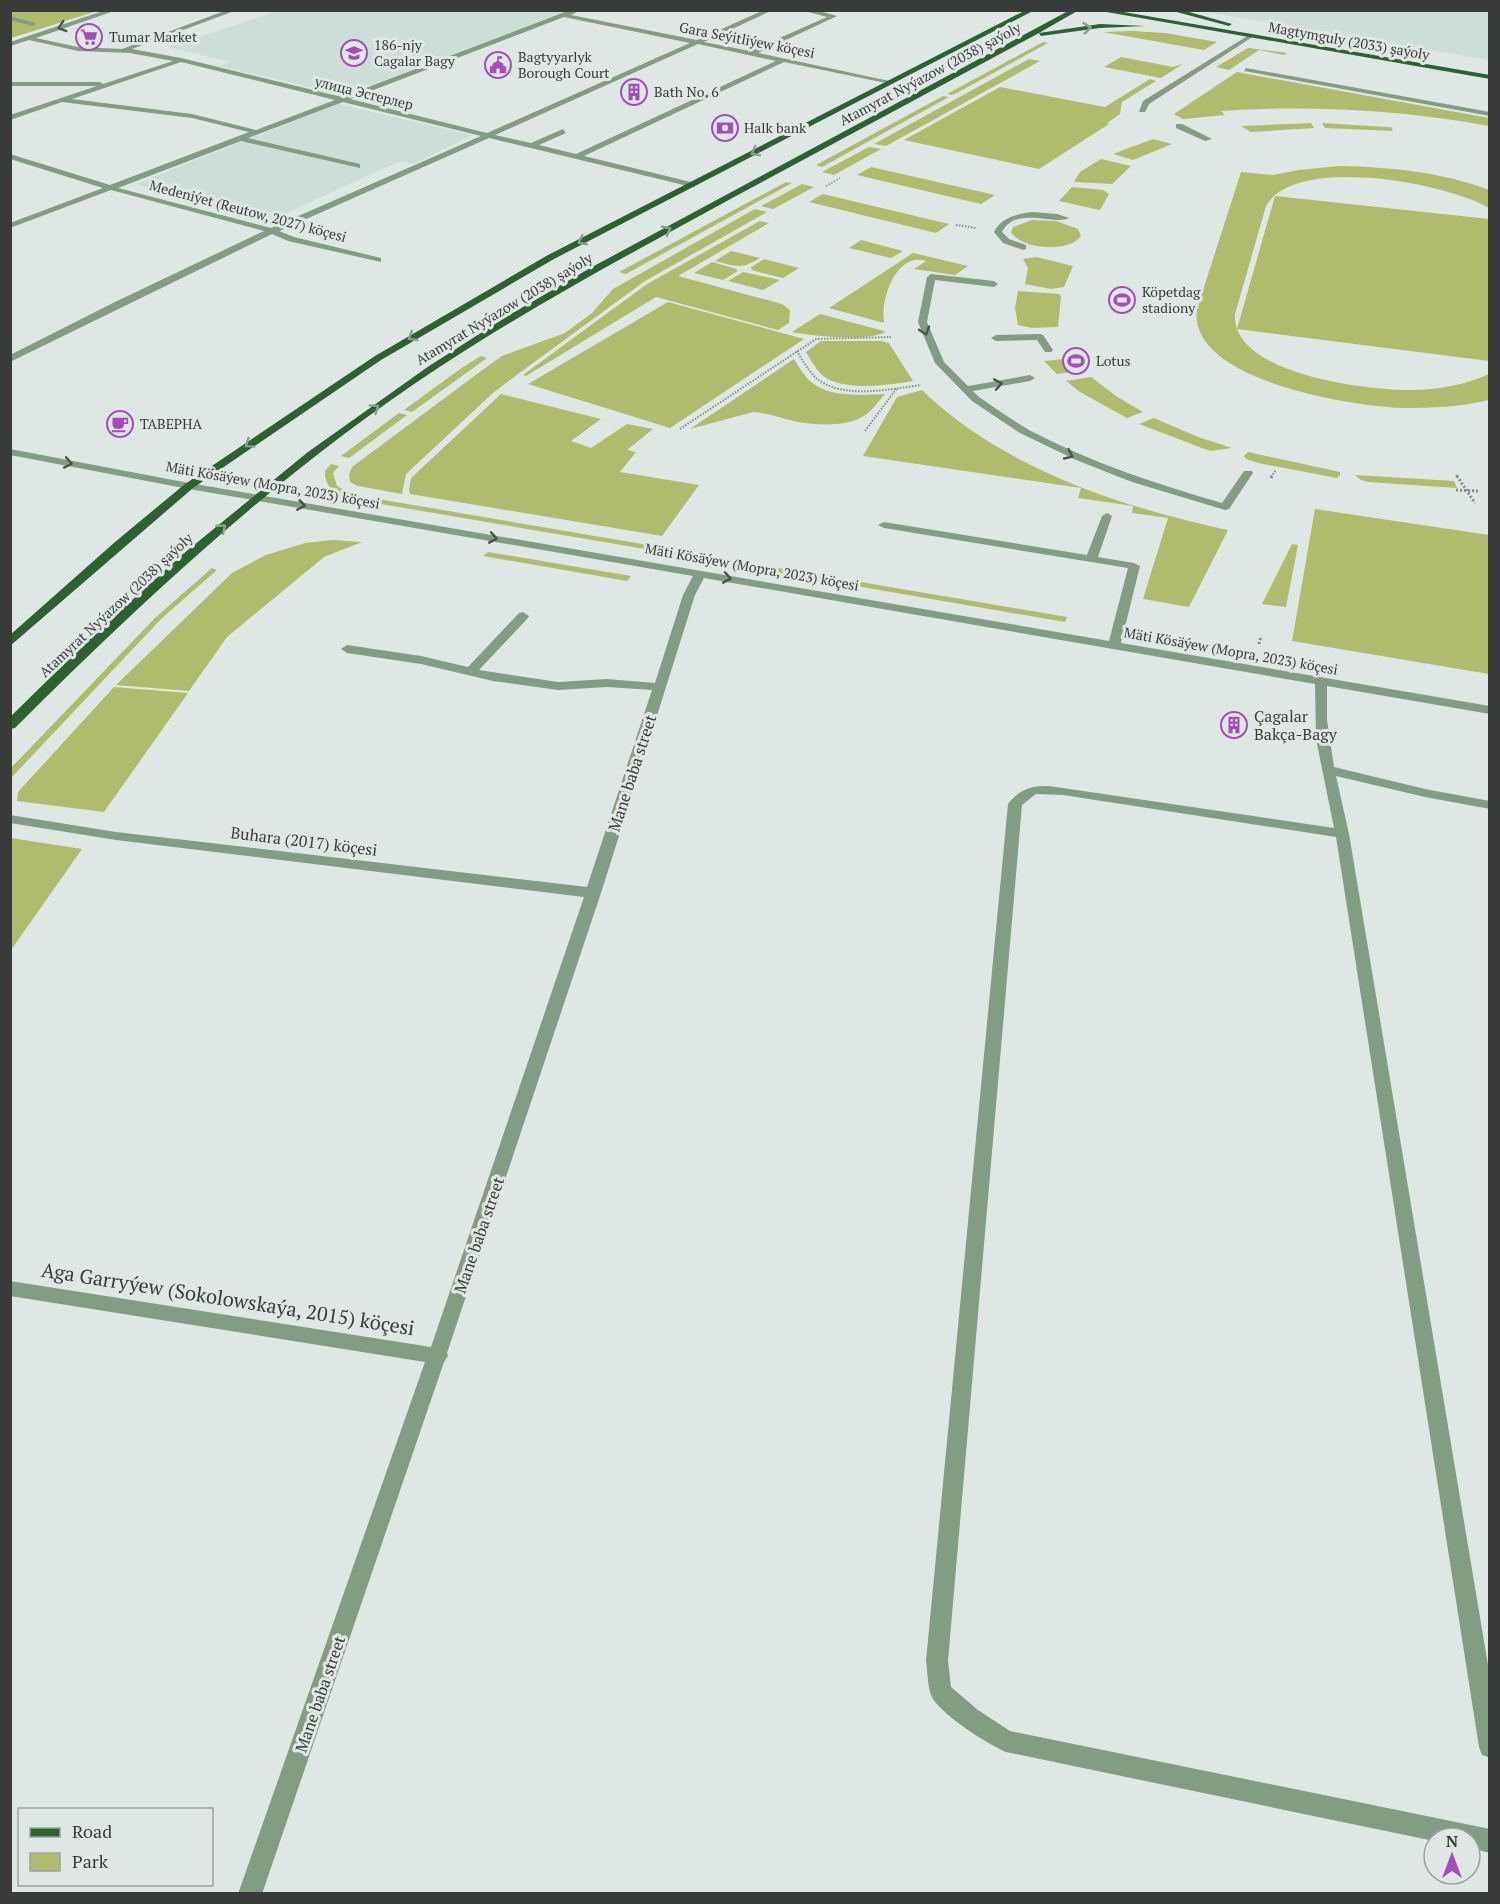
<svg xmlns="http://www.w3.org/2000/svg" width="1500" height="1904" font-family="'PT Serif',serif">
	<rect width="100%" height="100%" fill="#dfe7e4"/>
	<g fill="#cdddd7">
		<polygon points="277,11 277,10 567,11 344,95 219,66 231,62 168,47"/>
		<polygon points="1199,11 1489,11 1489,60"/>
		<polygon points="338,104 472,135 414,164 400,161 269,221 135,184"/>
	</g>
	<g fill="#b0bb6e">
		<polygon points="11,11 97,11 11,38"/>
		<polygon points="1133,31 1165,33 1217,42 1204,50 1103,32"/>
		<polygon points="1043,42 1048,43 953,95 947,94"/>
		<polygon points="1248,48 1287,53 1284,55 1259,50 1229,70 1216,67"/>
		<polygon points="1121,57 1173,67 1183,64 1161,78 1104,67"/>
		<polygon points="1029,59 1040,61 886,146 874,144"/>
		<path d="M1237,72L1489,118V126C1401,110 1311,105 1221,111L1225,115L1183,119L1174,114Z"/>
		<polygon points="1150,79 1156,81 1122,102 1120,114 1107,123 1109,124 1039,169 904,140 1000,87 1105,107"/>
		<polygon points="943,96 949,97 822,167 816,165"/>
		<polygon points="1311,123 1314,128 1251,132 1241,126"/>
		<polygon points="1322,123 1387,127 1391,127 1393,131 1325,128"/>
		<polygon points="1153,139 1172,144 1133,160 1113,154"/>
		<polygon points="869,147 881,149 834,175 822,172"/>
		<polygon points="1101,159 1131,166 1112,184 1074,182 1080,172"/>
		<path d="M1339,166C1390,167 1442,172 1489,190V208C1447,183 1295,154 1266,206L1235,314C1231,375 1371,391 1414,390C1440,389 1465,385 1489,374V400C1461,407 1432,408 1403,408C1353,406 1187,381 1197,309L1241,172L1273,175L1299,170Z"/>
		<polygon points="871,167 995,195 981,204 857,175"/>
		<polygon points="786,182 792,183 626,274 619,272"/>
		<polygon points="802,184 814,187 773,209 761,206"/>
		<polygon points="1072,187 1103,190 1109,194 1100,210 1059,201"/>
		<polygon points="823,194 949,224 936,233 809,202"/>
		<polygon points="1275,196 1489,219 1489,361 1237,329"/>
		<polygon points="755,209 767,212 645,281 518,374 493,393 406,474 402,494 358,486 350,482 349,474 352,467 481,371 502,356 565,333 592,313 613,289"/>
		<path d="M1032,220L1056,221L1078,229L1081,236C1069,253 1022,250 1011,232L1013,227Z"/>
		<polygon points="760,221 769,223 678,276 782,304 790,310 789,323 778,330 656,297 526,376 523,375 647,284"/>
		<polygon points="861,240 903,251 891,258 849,248"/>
		<path d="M731,251L760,258C741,270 736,266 715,261Z"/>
		<path d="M913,253L968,266L955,275L914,269L926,261C897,251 880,298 884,323L829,308Z"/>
		<polygon points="1036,257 1073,266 1064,287 1051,289 1025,284 1028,268 1023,259"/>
		<polygon points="764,259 799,268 783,278 751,270 753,269 750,268"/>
		<polygon points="712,262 737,269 736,270 738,271 723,280 694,273"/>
		<polygon points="743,272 780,280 763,290 728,281"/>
		<polygon points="1018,291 1059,294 1061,296 1058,327 1032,328 1018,325 1015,308"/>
		<polygon points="668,302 804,339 670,428 528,384"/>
		<path d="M820,314L884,331L885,332C869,342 812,336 792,332Z"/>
		<path d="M821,341H881L889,343L913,381C889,385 841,392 822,375C815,368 810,359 806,352Z"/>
		<polygon points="481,356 487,358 412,412 404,410 463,367"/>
		<polygon points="1074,358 1085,370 1057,374 1044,361"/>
		<path d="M794,359C799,367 804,376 811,382C830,398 862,395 885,394C878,402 871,412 862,417C846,427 816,425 798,422C782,419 769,413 753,412L690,429Z"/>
		<polygon points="1091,377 1116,396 1143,412 1127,418 1080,392 1066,381"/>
		<path d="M922,390C1002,468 1121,507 1228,530L1189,607L1143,599L1168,518L1132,513L1133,506L1078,498L1081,488L863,456L897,397Z"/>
		<polygon points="501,394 601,419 571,441 591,448 627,424 653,429 627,450 636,452 620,472 699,485 662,536 410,494 409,489 411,478"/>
		<polygon points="399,413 407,415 349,458 341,456"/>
		<polygon points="1154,418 1198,437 1232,448 1210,451 1139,424"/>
		<polygon points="1248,452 1340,472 1340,475 1337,478 1258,463 1246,459 1244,456"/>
		<path d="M331,464L339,466L333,473L337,486L347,492L362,496L358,500C342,497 324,491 325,471Z"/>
		<polygon points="1355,475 1454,481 1457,488 1368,482 1361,480"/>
		<polygon points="378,499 654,546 651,550 375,503"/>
		<polygon points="1315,509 1489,535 1489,674 1292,641"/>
		<polygon points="332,540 362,542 324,557 227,637 189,691 116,685 232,573 266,555 305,543"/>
		<polygon points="1292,544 1298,545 1286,607 1262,604"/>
		<polygon points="667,549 1067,617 1065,622 665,553"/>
		<polygon points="488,552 631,576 627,581 483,556"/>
		<polygon points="212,568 217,570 162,618 11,778 11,768 156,617"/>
		<polygon points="114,687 188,693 104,812 17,801 18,792"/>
		<polygon points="11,838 82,849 11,950 10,949"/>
	</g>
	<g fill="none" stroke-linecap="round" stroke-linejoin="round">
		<polyline stroke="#878d8b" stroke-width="1.5" stroke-dasharray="1.5 1.5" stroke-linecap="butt" points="826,186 840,178"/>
		<g stroke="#878d8b" stroke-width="2" stroke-dasharray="1.5 1.5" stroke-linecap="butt">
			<polyline points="956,225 976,228"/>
			<path d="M797,351C802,360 808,370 816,378C842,400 890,389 921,385"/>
			<polyline points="680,429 816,339 891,337"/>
			<polyline points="865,431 897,388"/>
			<polyline points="1456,475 1458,477"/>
			<polyline points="1271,477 1276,470"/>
		</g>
		<g stroke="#878d8b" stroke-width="3" stroke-dasharray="2 2" stroke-linecap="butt">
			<polyline points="1457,476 1475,503"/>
			<polyline points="1271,478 1272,476"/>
			<polyline points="1456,490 1478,491"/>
			<polyline points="1259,644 1261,636"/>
		</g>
		<g fill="#829d82" fill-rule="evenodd">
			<path d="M106,10H117L36,38L78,47L122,49L227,10H237L132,49L181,58L342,97L570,10H580L571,15L697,40L764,10H773L704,42L750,51L827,17L801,10H816L837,16L758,53L894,82L891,84L784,62L584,156L695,183V187H692L489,138L279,231L294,237L381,258V262L288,241L272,234L10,362V355L115,302L264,231L111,190L10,228V223L103,188L10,159V154L110,185L249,132L192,118L62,102L10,120V115L97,86H10V82H100L103,84L173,61L130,53L78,51L29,40L10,46V42ZM564,17L690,43L487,133L350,99ZM698,44L776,61L576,154L539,145L566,133L563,129L531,143L495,135ZM181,62L335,100L256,130L192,114L72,99ZM343,102L481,136L271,228L118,188L241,141L360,168V164L248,138Z"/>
			<polygon points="10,16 35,23 36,24 33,26 10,20"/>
			<polygon points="1249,35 1254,36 1149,104 1145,112 1139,112 1143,101"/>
			<polygon points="1246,68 1490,112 1490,116 1244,71"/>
			<polygon points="1176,124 1182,124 1212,139 1205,141 1176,128"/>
			<path d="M1032,212L1057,214L1069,218C1056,226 1016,205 1002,232L1009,239L1026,245V249L1023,250L1003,243L994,232C1001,218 1016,214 1032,212Z"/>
			<path d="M931,274L994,281L998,284L994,287L935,280L927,322L944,362L968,386L1030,375L1035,378L1030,381L973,391L979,397C995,408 1012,420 1029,430C1090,462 1156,484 1222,503L1244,471H1252L1253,473L1229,509L1225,510L1132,482L1076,460L1020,433L972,401L935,363L918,322L927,277Z"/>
			<polygon points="1040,334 1043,335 1053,350 1051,352 1045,352 1037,340 996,341 991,338 996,335"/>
			<path d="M10,449L189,483L1109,641L1128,568L884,528L878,525L884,522L1087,555L1102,516L1107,513L1112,516L1098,557L1134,563L1140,566L1121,643L1490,706V714L1327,686V720L1334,767L1425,789L1490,801V809L1425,797L1336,776L1349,834L1490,1677V1758L1482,1755L1479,1747L1336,837L1063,795L1036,794L1022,805L948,1661L951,1687L978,1710L1010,1731L1490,1829V1853L1470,1848V1838H1434V1841L1006,1752C987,1744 944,1716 933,1699C927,1689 928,1672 926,1661L1008,804C1019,790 1031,785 1049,786L1334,828L1316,739L1315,684L704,578L695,595L601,893L447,1353L448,1356L444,1362L262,1894H238L425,1362L10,1296V1281L431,1347L584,897L116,840L10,823V815L116,832L587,887L652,690L607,687L558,690L493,681L421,664L347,653L341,649L347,645L421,656L468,667L519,613L523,612L529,616L527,619L479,670L558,682L607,679L655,683L683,595L693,576L189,489L10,455Z"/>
		</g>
		<g fill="#2e6130" fill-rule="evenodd">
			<polygon points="1026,10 1035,10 554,259 381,360 193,488 10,646 10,635 115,542 185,484 375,356 548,255"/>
			<path d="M1070,10H1079L1039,33L1100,24L1145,26L1100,28L1041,36L1039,33C938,87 837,142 736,196C635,251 534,305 438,368C283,470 146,597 15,728L10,729V717L101,628L183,554L308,452L429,366L506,317L592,267Z"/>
			<polygon points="1095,10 1112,10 1490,75 1490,79"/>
			<polygon points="1169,10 1182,10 1232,24 1229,26"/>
		</g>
	</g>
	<defs><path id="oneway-chevron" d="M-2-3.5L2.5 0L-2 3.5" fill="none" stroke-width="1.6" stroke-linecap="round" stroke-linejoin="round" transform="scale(1.5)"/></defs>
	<g stroke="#4a544c">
		<use href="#oneway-chevron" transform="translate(62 27) rotate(162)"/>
		<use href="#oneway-chevron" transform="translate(925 331) rotate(72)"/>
		<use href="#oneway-chevron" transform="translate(998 384) rotate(-10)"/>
		<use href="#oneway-chevron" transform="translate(1069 455) rotate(25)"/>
		<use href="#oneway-chevron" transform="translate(68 463) rotate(11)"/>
		<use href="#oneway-chevron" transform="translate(301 505) rotate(9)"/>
		<use href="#oneway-chevron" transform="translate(493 538) rotate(10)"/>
		<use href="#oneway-chevron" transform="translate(727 578) rotate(10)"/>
	</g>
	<g stroke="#86a48a">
		<use href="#oneway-chevron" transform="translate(1087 28) rotate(-6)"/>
		<use href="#oneway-chevron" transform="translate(755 152) rotate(153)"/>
		<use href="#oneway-chevron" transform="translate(667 230) rotate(-28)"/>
		<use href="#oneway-chevron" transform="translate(582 241) rotate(153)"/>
		<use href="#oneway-chevron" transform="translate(412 337) rotate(149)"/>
		<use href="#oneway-chevron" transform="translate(375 408) rotate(-35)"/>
		<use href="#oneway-chevron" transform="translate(249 444) rotate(146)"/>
		<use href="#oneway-chevron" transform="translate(222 528) rotate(-39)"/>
	</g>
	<defs>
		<symbol id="supermarket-ring" viewBox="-11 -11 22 22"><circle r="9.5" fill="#dfe7e4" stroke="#a44dba" stroke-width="1.5"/><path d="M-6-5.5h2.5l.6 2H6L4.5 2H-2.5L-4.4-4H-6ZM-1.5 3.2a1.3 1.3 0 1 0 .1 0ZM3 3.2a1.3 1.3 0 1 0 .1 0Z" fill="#a44dba"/></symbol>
		<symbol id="school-ring" viewBox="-11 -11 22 22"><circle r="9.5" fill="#dfe7e4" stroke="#a44dba" stroke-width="1.5"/><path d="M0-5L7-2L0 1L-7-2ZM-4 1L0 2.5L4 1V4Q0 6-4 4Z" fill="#a44dba"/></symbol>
		<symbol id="civic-ring" viewBox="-11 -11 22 22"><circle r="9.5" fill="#dfe7e4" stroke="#a44dba" stroke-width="1.5"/><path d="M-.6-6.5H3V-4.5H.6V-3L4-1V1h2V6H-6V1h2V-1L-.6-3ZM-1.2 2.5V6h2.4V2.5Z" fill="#a44dba"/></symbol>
		<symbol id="building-ring" viewBox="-11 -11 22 22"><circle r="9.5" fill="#dfe7e4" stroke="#a44dba" stroke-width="1.5"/><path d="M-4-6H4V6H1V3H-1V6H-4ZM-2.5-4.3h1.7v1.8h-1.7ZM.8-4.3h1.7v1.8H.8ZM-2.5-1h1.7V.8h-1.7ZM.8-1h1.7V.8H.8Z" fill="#a44dba"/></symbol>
		<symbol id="bank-ring" viewBox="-11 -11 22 22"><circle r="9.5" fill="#dfe7e4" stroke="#a44dba" stroke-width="1.5"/><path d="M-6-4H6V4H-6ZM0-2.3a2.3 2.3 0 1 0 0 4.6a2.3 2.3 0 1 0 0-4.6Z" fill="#a44dba"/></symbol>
		<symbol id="stadium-ring" viewBox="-11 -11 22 22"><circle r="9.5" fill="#dfe7e4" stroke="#a44dba" stroke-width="1.5"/><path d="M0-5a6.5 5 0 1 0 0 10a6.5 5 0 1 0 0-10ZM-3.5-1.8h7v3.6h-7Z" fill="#a44dba"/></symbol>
		<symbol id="cafe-ring" viewBox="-11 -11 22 22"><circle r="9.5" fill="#dfe7e4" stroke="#a44dba" stroke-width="1.5"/><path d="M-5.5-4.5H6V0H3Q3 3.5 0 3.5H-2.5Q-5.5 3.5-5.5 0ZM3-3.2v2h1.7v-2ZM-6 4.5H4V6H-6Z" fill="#a44dba"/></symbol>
	</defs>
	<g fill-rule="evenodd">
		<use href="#supermarket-ring" x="74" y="22" width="30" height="30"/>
		<use href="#school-ring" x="339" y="38" width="30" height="30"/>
		<use href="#civic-ring" x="483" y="50" width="30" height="30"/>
		<use href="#building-ring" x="619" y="77" width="30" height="30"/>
		<use href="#bank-ring" x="710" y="113" width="30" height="30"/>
		<use href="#stadium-ring" x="1107" y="285" width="30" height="30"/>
		<use href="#stadium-ring" x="1061" y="346" width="30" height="30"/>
		<use href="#cafe-ring" x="105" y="409" width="30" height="30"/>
		<use href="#building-ring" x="1219" y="710" width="30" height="30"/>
	</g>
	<g text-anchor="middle" stroke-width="6" stroke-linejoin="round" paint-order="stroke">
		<g font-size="14" fill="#383b3a" stroke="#dfe7e4" text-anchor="start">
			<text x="109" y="42">Tumar Market</text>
			<text x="374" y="50">186-njy<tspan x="374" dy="16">Cagalar Bagy</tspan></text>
			<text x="518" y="62">Bagtyyarlyk<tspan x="518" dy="16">Borough Court</tspan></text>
			<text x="654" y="97">Bath No. 6</text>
			<text x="744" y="133">Halk bank</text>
			<text x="1142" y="297">Köpetdag<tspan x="1142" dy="16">stadiony</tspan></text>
			<text x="1096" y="366">Lotus</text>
			<text x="140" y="429">ТАВЕРНА</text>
		</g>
		<g font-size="14" fill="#383b3a" stroke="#dfe7e4">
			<text transform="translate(747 40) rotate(11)" y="5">Gara Seýitliýew köçesi</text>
			<text transform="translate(1349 41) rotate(10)" y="5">Magtymguly (2033) şaýoly</text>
			<text transform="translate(930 74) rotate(-28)" y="5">Atamyrat Nyýazow (2038) şaýoly</text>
			<text transform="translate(364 93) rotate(14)" y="5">улица Эсгерлер</text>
			<text transform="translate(248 211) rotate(15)" y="5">Medeniýet (Reutow, 2027) köçesi</text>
			<text transform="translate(504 309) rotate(-31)" y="5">Atamyrat Nyýazow (2038) şaýoly</text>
			<text transform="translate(273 485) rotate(10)" y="5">Mäti Kösäýew (Mopra, 2023) köçesi</text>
			<text transform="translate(752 567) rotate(10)" y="5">Mäti Kösäýew (Mopra, 2023) köçesi</text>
			<text transform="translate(116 605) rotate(-43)" y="5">Atamyrat Nyýazow (2038) şaýoly</text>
			<text transform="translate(1231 651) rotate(10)" y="5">Mäti Kösäýew (Mopra, 2023) köçesi</text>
		</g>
		<g font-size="16" fill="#383b3a" stroke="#dfe7e4" text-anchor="start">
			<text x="1254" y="722">Çagalar<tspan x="1254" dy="18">Bakça-Bagy</tspan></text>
		</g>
		<g font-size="16" fill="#383b3a" stroke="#dfe7e4">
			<text transform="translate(632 773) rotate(-72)" y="6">Mane baba street</text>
			<text transform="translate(304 841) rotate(7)" y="6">Buhara (2017) köçesi</text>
			<text transform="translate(479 1235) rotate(-71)" y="6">Mane baba street</text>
			<text transform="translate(320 1694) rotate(-71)" y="6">Mane baba street</text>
		</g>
		<g font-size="20" fill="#383b3a" stroke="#dfe7e4">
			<text transform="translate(228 1299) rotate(9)" y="7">Aga Garryýew (Sokolowskaýa, 2015) köçesi</text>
		</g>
	</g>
	<rect width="1500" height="1904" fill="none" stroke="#383b3a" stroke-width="24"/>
	<rect x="18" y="1808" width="195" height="78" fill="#dfe7e4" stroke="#9ca2a0" stroke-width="1.5"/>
	<rect x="30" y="1828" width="30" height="9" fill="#2e6130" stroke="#9ca2a0" stroke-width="1.5"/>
	<text x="72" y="1838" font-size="18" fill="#383b3a">Road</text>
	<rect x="30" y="1853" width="30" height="18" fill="#b0bb6e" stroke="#9ca2a0" stroke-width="1.5"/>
	<text x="72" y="1868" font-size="18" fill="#383b3a">Park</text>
	<g transform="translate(1452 1856)"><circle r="28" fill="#dfe7e4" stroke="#9ca2a0" stroke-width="1.5"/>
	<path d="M0-4.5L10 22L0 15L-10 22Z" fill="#a44dba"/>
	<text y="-9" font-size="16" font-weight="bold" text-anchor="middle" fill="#383b3a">N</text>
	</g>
</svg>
